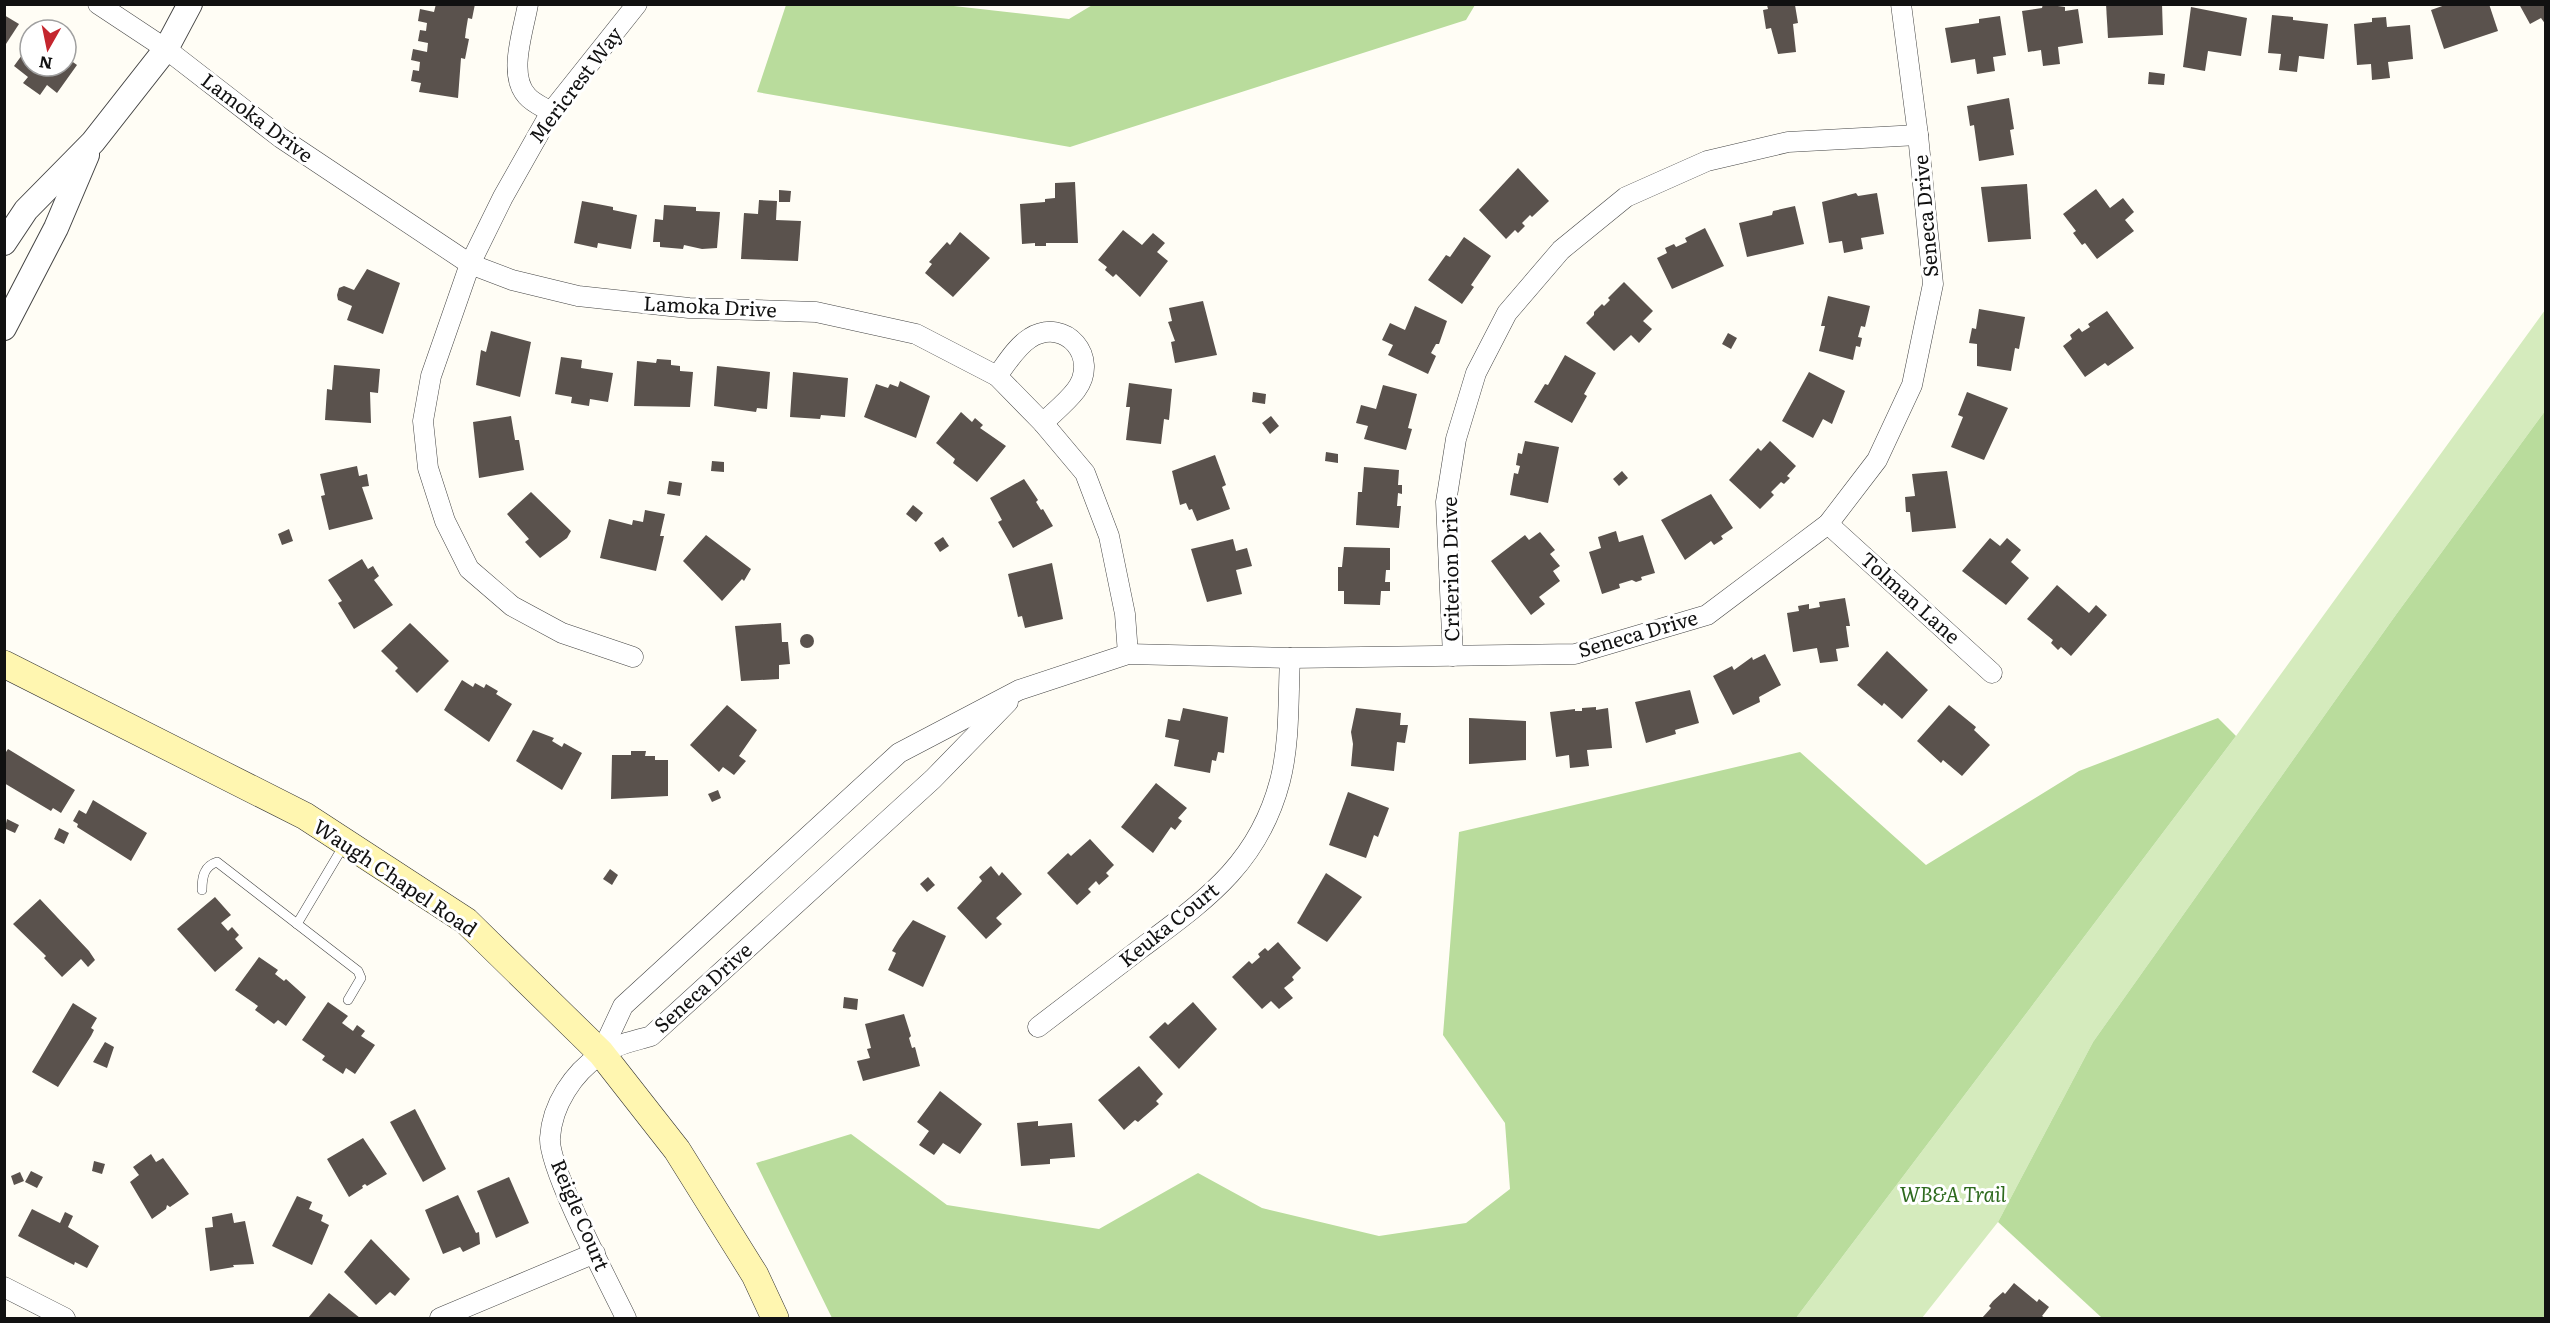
<svg xmlns="http://www.w3.org/2000/svg" width="2550" height="1323" font-family="Literata,serif">
	<rect width="100%" height="100%" fill="#fffdf5"/>
	<polygon fill="#d5ebbd" points="2545,310 2545,411 2395,616 2093,1042 1998,1222 1922,1318 1796,1318 2236,736"/>
	<g fill="#b9dc9c">
		<polygon points="936,4 1069,19 1094,4 1475,5 1466,20 1070,147 757,92 786,5"/>
		<polygon points="2545,411 2545,1318 2102,1318 1998,1222 2093,1042 2395,616"/>
		<polygon points="2218,718 2236,736 1796,1318 832,1318 756,1163 851,1134 947,1205 1099,1229 1198,1173 1262,1208 1379,1236 1466,1223 1510,1189 1505,1123 1443,1035 1459,832 1800,752 1926,865 2079,771"/>
	</g>
	<g fill="#5a524d">
		<polygon points="436,4 475,4 472,19 468,18 466,30 465,38 469,39 465,59 461,58 458,98 419,92 421,83 411,81 413,70 419,71 420,62 411,60 413,49 427,52 428,43 418,41 420,30 426,31 427,23 418,21 420,9 434,12"/>
		<polygon points="2043,4 2065,7 2065,11 2078,9 2083,43 2058,47 2060,64 2043,66 2041,50 2028,52 2022,11 2042,8"/>
		<polygon points="2106,4 2162,4 2163,35 2108,38"/>
		<polygon points="2448,4 2489,4 2498,31 2444,49 2431,10"/>
		<polygon points="2519,4 2546,4 2546,25 2541,18 2530,24"/>
		<polygon points="1767,5 1795,5 1798,23 1793,24 1796,52 1778,54 1771,28 1766,29 1763,10 1768,9"/>
		<polygon points="2191,7 2247,18 2241,56 2208,51 2205,71 2183,67"/>
		<polygon points="4,15 19,24 4,47"/>
		<polygon points="2272,15 2293,17 2293,20 2328,24 2324,59 2299,56 2297,72 2279,70 2281,54 2268,53"/>
		<polygon points="2000,16 2006,55 1993,57 1995,71 1977,74 1975,59 1951,63 1945,28 1979,23 1979,19"/>
		<polygon points="2386,17 2387,27 2410,25 2413,59 2388,62 2390,78 2372,80 2371,64 2357,65 2354,24 2372,22 2372,18"/>
		<polygon points="30,44 30,66 66,66 66,57 77,65 57,93 47,85 40,95 23,83 28,77 14,66"/>
		<polygon points="2149,72 2165,74 2164,85 2148,84"/>
		<polygon points="2009,98 2014,129 2010,130 2014,155 1979,161 1974,125 1970,126 1967,106"/>
		<polygon points="1518,168 1549,201 1532,217 1530,215 1522,223 1525,226 1518,233 1515,230 1506,239 1479,210"/>
		<polygon points="1075,182 1078,243 1046,243 1046,246 1035,246 1035,243 1022,244 1020,204 1045,202 1045,199 1055,198 1055,183"/>
		<polygon points="2027,184 2031,239 1988,242 1981,187"/>
		<polygon points="2096,189 2110,208 2123,198 2134,212 2125,220 2134,231 2097,259 2085,243 2082,245 2073,233 2076,231 2063,214"/>
		<polygon points="779,190 791,191 790,202 779,202"/>
		<polygon points="1856,193 1858,196 1877,193 1884,234 1861,238 1863,249 1844,253 1842,241 1829,243 1822,202"/>
		<polygon points="759,200 777,201 776,220 801,221 798,261 741,259 744,213 758,214"/>
		<polygon points="582,201 613,207 613,210 637,215 631,249 598,243 597,248 574,243"/>
		<polygon points="664,205 696,207 696,211 720,212 717,248 702,249 684,245 683,249 660,247 660,242 653,242 655,219 663,220"/>
		<polygon points="1795,206 1804,244 1747,257 1739,223 1772,215 1773,211"/>
		<polygon points="1705,228 1724,266 1672,289 1657,258 1667,253 1665,248 1674,244 1676,247 1687,242 1685,238"/>
		<polygon points="1123,230 1142,245 1153,233 1165,243 1157,252 1168,261 1140,297 1116,274 1113,277 1105,270 1107,267 1098,260"/>
		<polygon points="960,232 990,258 953,297 925,273 932,264 929,262 947,242 950,245"/>
		<polygon points="1464,237 1491,256 1471,285 1474,287 1462,304 1428,280 1446,255 1450,257"/>
		<polygon points="367,269 400,283 383,334 347,320 352,306 338,300 337,295 339,288 344,286 354,290"/>
		<polygon points="1624,282 1653,311 1643,321 1652,329 1639,343 1631,335 1614,351 1586,323 1594,315 1594,312 1602,304 1604,306 1610,300 1608,298"/>
		<polygon points="1828,296 1870,306 1865,327 1861,326 1858,337 1862,338 1860,347 1856,346 1853,360 1819,351 1825,326 1821,326"/>
		<polygon points="1203,301 1217,355 1175,363 1171,342 1175,341 1168,322 1172,321 1169,308"/>
		<polygon points="1415,306 1447,321 1439,344 1436,344 1431,353 1436,356 1428,374 1388,355 1393,345 1382,340 1390,323 1405,330"/>
		<polygon points="1979,309 2025,317 2019,349 2015,348 2011,371 1977,366 1977,344 1969,343 1972,328 1976,329"/>
		<polygon points="2107,311 2134,348 2108,366 2105,363 2085,377 2063,346 2072,339 2070,335 2079,328 2082,332 2090,327 2088,324"/>
		<polygon points="491,331 531,342 520,397 476,385 481,350 486,352"/>
		<polygon points="1728,333 1737,338 1731,349 1722,344"/>
		<polygon points="1565,355 1596,373 1584,394 1587,396 1572,423 1534,402 1545,384 1548,385"/>
		<polygon points="561,357 582,360 581,368 613,373 608,402 590,399 589,406 571,403 572,397 555,394"/>
		<polygon points="657,359 671,360 671,365 680,366 680,371 693,372 690,407 634,406 637,361 656,363"/>
		<polygon points="334,365 380,369 378,393 370,392 371,423 325,420 327,389 332,390"/>
		<polygon points="717,366 770,372 767,409 757,408 756,412 714,406"/>
		<polygon points="793,372 848,378 845,417 821,415 820,419 790,417"/>
		<polygon points="1809,372 1845,391 1832,424 1823,419 1813,438 1782,421"/>
		<polygon points="900,381 930,396 916,438 864,417 876,384 888,388 890,384 898,387"/>
		<polygon points="1129,383 1172,389 1169,420 1164,419 1161,444 1126,440 1130,407 1126,407"/>
		<polygon points="1383,385 1417,394 1408,428 1412,429 1406,450 1364,439 1368,426 1356,423 1361,405 1376,409"/>
		<polygon points="1253,392 1266,394 1265,404 1252,402"/>
		<polygon points="1967,392 2008,408 1984,460 1951,447 1963,417 1958,415"/>
		<polygon points="961,412 972,422 975,418 983,425 980,428 1006,446 977,482 953,463 955,459 936,443"/>
		<polygon points="511,416 515,440 519,440 524,470 479,478 473,422"/>
		<polygon points="1271,416 1279,426 1270,434 1262,423"/>
		<polygon points="1525,441 1559,447 1548,503 1510,495 1514,473 1518,474 1520,466 1516,465 1518,453 1522,454"/>
		<polygon points="1770,441 1796,466 1787,476 1790,478 1784,484 1781,482 1771,492 1774,495 1760,509 1729,480 1758,448 1761,451"/>
		<polygon points="1326,452 1338,454 1338,463 1325,461"/>
		<polygon points="1215,455 1226,485 1222,487 1230,509 1197,521 1192,509 1189,510 1186,503 1180,505 1172,471"/>
		<polygon points="712,461 724,462 724,472 711,471"/>
		<polygon points="357,466 359,476 367,474 369,486 362,487 373,519 329,530 321,496 325,495 320,474"/>
		<polygon points="1364,467 1399,470 1398,485 1402,485 1402,494 1398,493 1397,506 1401,506 1399,528 1356,525 1358,492 1362,492"/>
		<polygon points="1622,471 1628,478 1619,486 1613,479"/>
		<polygon points="1947,471 1956,528 1912,532 1910,512 1906,512 1905,497 1915,496 1912,474"/>
		<polygon points="1024,479 1038,500 1036,502 1041,510 1043,509 1053,526 1013,548 998,522 1002,520 990,498"/>
		<polygon points="669,481 682,483 680,496 667,494"/>
		<polygon points="531,492 571,531 567,538 540,558 525,542 529,539 507,514"/>
		<polygon points="1711,494 1733,528 1721,536 1723,539 1714,545 1711,541 1685,560 1661,520"/>
		<polygon points="913,505 923,513 916,522 906,514"/>
		<polygon points="645,510 665,514 660,536 664,536 656,571 600,558 609,519 632,525 633,520 643,522"/>
		<polygon points="289,529 293,541 282,545 278,534"/>
		<polygon points="1616,531 1619,542 1643,535 1655,573 1641,577 1642,580 1636,582 1632,580 1619,584 1620,588 1602,594 1589,552 1601,548 1598,537"/>
		<polygon points="1540,532 1555,550 1550,554 1560,566 1553,571 1560,581 1539,597 1545,604 1531,615 1491,561 1525,535 1529,540"/>
		<polygon points="706,535 751,569 744,581 742,579 722,601 683,561"/>
		<polygon points="943,537 949,546 940,552 934,543"/>
		<polygon points="1990,538 2000,546 2007,538 2021,550 2011,562 2029,578 2006,605 1962,571"/>
		<polygon points="1233,539 1236,551 1247,548 1252,566 1236,570 1242,594 1207,602 1191,549"/>
		<polygon points="1344,547 1390,548 1390,570 1386,570 1385,582 1390,582 1390,591 1381,591 1380,605 1344,604 1344,591 1338,591 1338,567 1342,567"/>
		<polygon points="362,559 368,569 373,566 379,576 374,580 393,605 354,629 338,603 342,601 328,580"/>
		<polygon points="1052,563 1063,619 1025,628 1022,616 1018,617 1008,574"/>
		<polygon points="2057,585 2089,613 2096,605 2107,615 2071,656 2061,647 2058,650 2051,643 2053,640 2027,619"/>
		<polygon points="1845,598 1850,626 1846,626 1849,647 1836,649 1838,661 1820,663 1817,648 1793,652 1787,613 1799,611 1798,606 1809,604 1809,609 1820,607 1819,602"/>
		<polygon points="410,623 449,661 417,693 395,671 398,668 381,651"/>
		<polygon points="781,623 782,642 788,642 790,664 779,665 779,679 741,681 735,626"/>
		<circle cx="807" cy="641" r="7"/>
		<polygon points="1887,651 1928,690 1902,719 1884,703 1882,706 1857,685"/>
		<polygon points="1765,654 1781,685 1759,697 1760,702 1733,715 1713,676 1732,666 1734,670 1752,657 1753,660"/>
		<polygon points="462,680 473,687 475,683 484,688 486,684 498,691 496,694 512,704 489,742 444,710"/>
		<polygon points="1690,690 1699,723 1675,730 1676,734 1646,743 1635,702"/>
		<polygon points="727,705 757,730 739,756 746,761 734,775 723,767 719,772 690,745"/>
		<polygon points="1949,705 1976,727 1974,730 1990,745 1962,776 1943,760 1941,763 1917,741"/>
		<polygon points="1596,707 1596,710 1608,708 1612,748 1587,750 1589,766 1570,768 1569,755 1556,757 1550,712 1575,709 1575,711 1582,711 1582,708"/>
		<polygon points="1183,708 1228,717 1224,753 1218,752 1216,761 1212,760 1210,773 1174,766 1179,740 1165,737 1168,719 1180,721"/>
		<polygon points="1356,708 1401,713 1400,725 1408,725 1405,743 1397,742 1394,771 1351,766 1353,744 1351,732"/>
		<polygon points="1469,718 1526,721 1526,760 1469,764"/>
		<polygon points="533,730 554,738 552,741 562,747 564,743 582,753 562,790 516,761"/>
		<polygon points="8,749 75,790 61,813 53,808 51,811 4,783 4,755"/>
		<polygon points="631,751 646,751 645,756 655,756 655,760 668,760 668,796 611,799 612,755 631,755"/>
		<polygon points="1156,783 1187,808 1178,818 1182,821 1175,830 1171,827 1153,853 1121,827"/>
		<polygon points="718,790 721,798 712,802 708,794"/>
		<polygon points="1348,792 1389,808 1378,837 1374,835 1366,858 1329,845"/>
		<polygon points="93,800 147,833 131,861 77,827 78,824 73,821 79,810 86,814"/>
		<polygon points="7,819 19,825 15,833 6,829 4,832"/>
		<polygon points="59,828 69,833 64,844 54,839"/>
		<polygon points="1090,839 1114,865 1106,873 1109,876 1099,885 1096,881 1088,889 1091,892 1077,905 1047,873 1068,853 1071,856"/>
		<polygon points="991,866 999,876 1002,872 1022,894 996,918 1002,924 986,939 957,908 982,881 979,877"/>
		<polygon points="610,869 618,875 612,885 603,879"/>
		<polygon points="1326,873 1362,897 1327,942 1297,923"/>
		<polygon points="928,877 935,885 927,892 920,884"/>
		<polygon points="215,897 231,915 221,923 228,931 232,927 239,935 235,939 243,948 215,972 177,929"/>
		<polygon points="40,899 89,951 95,960 88,967 81,959 62,977 44,958 46,956 13,924"/>
		<polygon points="913,920 946,936 923,987 888,970 896,953 892,951 899,939"/>
		<polygon points="1278,942 1301,968 1292,977 1294,980 1284,988 1293,998 1279,1009 1271,1001 1262,1009 1232,977 1249,961 1252,964 1260,957 1258,954 1265,948 1268,951"/>
		<polygon points="259,957 278,970 275,974 284,981 286,979 306,997 286,1026 278,1020 274,1024 255,1010 258,1006 235,990"/>
		<polygon points="844,997 858,999 857,1010 843,1008"/>
		<polygon points="328,1002 348,1016 342,1023 353,1031 357,1025 365,1031 361,1036 375,1045 355,1074 346,1068 343,1074 322,1060 325,1056 302,1040"/>
		<polygon points="1193,1002 1217,1029 1179,1069 1149,1037 1165,1022 1168,1025"/>
		<polygon points="73,1003 97,1018 91,1028 94,1030 91,1036 58,1087 32,1072"/>
		<polygon points="904,1014 911,1036 909,1038 912,1048 915,1047 920,1066 863,1081 857,1061 870,1058 867,1049 871,1048 865,1024"/>
		<polygon points="105,1042 114,1047 107,1068 93,1062"/>
		<polygon points="1139,1066 1163,1094 1156,1101 1159,1104 1138,1122 1135,1120 1124,1130 1098,1100"/>
		<polygon points="940,1091 982,1124 960,1154 943,1143 934,1155 919,1145 929,1131 917,1122"/>
		<polygon points="415,1109 446,1169 423,1182 390,1122"/>
		<polygon points="1038,1121 1038,1126 1072,1123 1075,1157 1050,1159 1050,1164 1021,1166 1017,1123"/>
		<polygon points="363,1138 387,1174 367,1186 365,1184 362,1186 363,1188 349,1197 327,1159"/>
		<polygon points="151,1154 156,1162 163,1158 189,1194 170,1207 167,1205 166,1209 152,1219 130,1182 139,1175 133,1167"/>
		<polygon points="94,1161 105,1164 102,1174 92,1171"/>
		<polygon points="31,1171 43,1177 37,1188 25,1182"/>
		<polygon points="20,1172 24,1181 14,1185 11,1176"/>
		<polygon points="509,1177 529,1223 496,1238 477,1191"/>
		<polygon points="458,1195 476,1233 479,1232 480,1244 463,1252 460,1247 443,1254 425,1210"/>
		<polygon points="297,1196 312,1202 309,1209 323,1215 321,1221 329,1225 312,1265 272,1246"/>
		<polygon points="32,1209 60,1223 65,1212 73,1216 68,1227 99,1246 87,1268 75,1262 74,1265 18,1236"/>
		<polygon points="232,1213 234,1223 245,1221 254,1264 233,1265 234,1267 210,1271 205,1228 213,1227 212,1217"/>
		<polygon points="371,1239 410,1279 395,1296 390,1292 376,1305 344,1272"/>
		<polygon points="2014,1283 2037,1302 2039,1299 2049,1307 2042,1316 2045,1318 1982,1318 1991,1308 1989,1306 1993,1301 2003,1292 2005,1294"/>
		<polygon points="329,1293 360,1318 308,1318"/>
	</g>
	<g fill="none" stroke-linecap="round" stroke-linejoin="round">
		<defs>
			<g id="service">
				<path d="M202,890C202,877 204,866 217,862L358,971L361,978L348,1000"/>
				<polyline points="297,924 344,845"/>
			</g>
			<g id="minor">
				<polyline points="98,4 166,49 281,138 470,264 512,280 578,296 689,308 816,312 916,334 997,376 1043,423 1085,473 1109,536 1125,614 1128,654"/>
				<path d="M528,4C524,29 507,75 527,96C533,103 543,107 551,112"/>
				<path d="M997,376C1006,364 1016,347 1030,338C1066,316 1100,358 1076,390C1067,402 1053,413 1043,423"/>
				<polyline points="1828,524 1992,673"/>
				<polyline points="1453,656 1446,502 1456,439 1476,373 1507,313 1561,250 1626,197 1707,161 1788,142 1918,135"/>
				<polyline points="633,657 562,633 512,606 469,569 445,521 428,468 423,421 431,376 470,264 503,197 551,112 637,4"/>
				<path d="M1038,1027C1072,1001 1106,975 1140,949C1204,901 1258,865 1280,781C1290,742 1288,699 1290,658"/>
				<polyline points="601,1053 623,1006 899,753 1019,690 1128,654 1290,658 1575,654 1707,615 1828,524 1877,460 1912,385 1933,284 1918,135 1901,4"/>
				<polyline points="4,1287 65,1318"/>
				<polyline points="440,1318 595,1253"/>
				<path d="M626,1318C610,1285 548,1168 550,1138C552,1105 573,1073 600,1055C613,1045 635,1041 651,1036L933,779L1008,702"/>
			</g>
			<g id="tertiary">
				<polyline points="4,243 26,210 93,142 166,49 190,4"/>
				<polyline points="4,328 56,228 87,155"/>
			</g>
			<polyline id="secondary" points="4,664 305,816 466,921 601,1053 677,1150 755,1275 775,1318"/>
		</defs>
		<use href="#service" stroke="#444" stroke-width="10"/>
		<use href="#minor" stroke="#444" stroke-width="21"/>
		<use href="#tertiary" stroke="#444" stroke-width="26"/>
		<use href="#secondary" stroke="#333" stroke-width="28"/>
		<use href="#service" stroke="#fff" stroke-width="9"/>
		<use href="#minor" stroke="#fff" stroke-width="20"/>
		<use href="#tertiary" stroke="#fff" stroke-width="24"/>
		<use href="#secondary" stroke="#fff6b0" stroke-width="27"/>
	</g>
	<g text-anchor="middle" stroke-width="6" stroke-linejoin="round" paint-order="stroke">
		<g font-size="20" fill="#111" stroke="#fff">
			<text transform="translate(576 85) rotate(-53)" y="7">Mericrest Way</text>
			<text transform="translate(257 118) rotate(37)" y="7">Lamoka Drive</text>
			<text transform="translate(1926 216) rotate(-95)" y="7">Seneca Drive</text>
			<text transform="translate(710 307) rotate(3)" y="7">Lamoka Drive</text>
			<text transform="translate(1451 569) rotate(-91)" y="7">Criterion Drive</text>
			<text transform="translate(1910 598) rotate(42)" y="7">Tolman Lane</text>
			<text transform="translate(1638 634) rotate(-16)" y="7">Seneca Drive</text>
			<text transform="translate(395 878) rotate(34)" y="7">Waugh Chapel Road</text>
			<text transform="translate(1169 925) rotate(-39)" y="7">Keuka Court</text>
			<text transform="translate(703 988) rotate(-42)" y="7">Seneca Drive</text>
			<text transform="translate(580 1215) rotate(67)" y="7">Reigle Court</text>
		</g>
		<g font-size="20" font-style="italic" fill="#2f6b1f" stroke="#fff">
			<text x="1953" y="1202">WB&amp;A Trail</text>
		</g>
	</g>
	<rect width="2550" height="1323" fill="none" stroke="#111111" stroke-width="12"/>
	<g transform="translate(48 48) rotate(189)"><circle r="28" fill="#ffffff" stroke="#a0a0a0" stroke-width="1.5"/>
	<path d="M0-4.5L10 22L0 15L-10 22Z" fill="#c4262e"/>
	<text y="-9" font-size="16" font-weight="bold" text-anchor="middle" fill="#111111">N</text>
	</g>
</svg>
